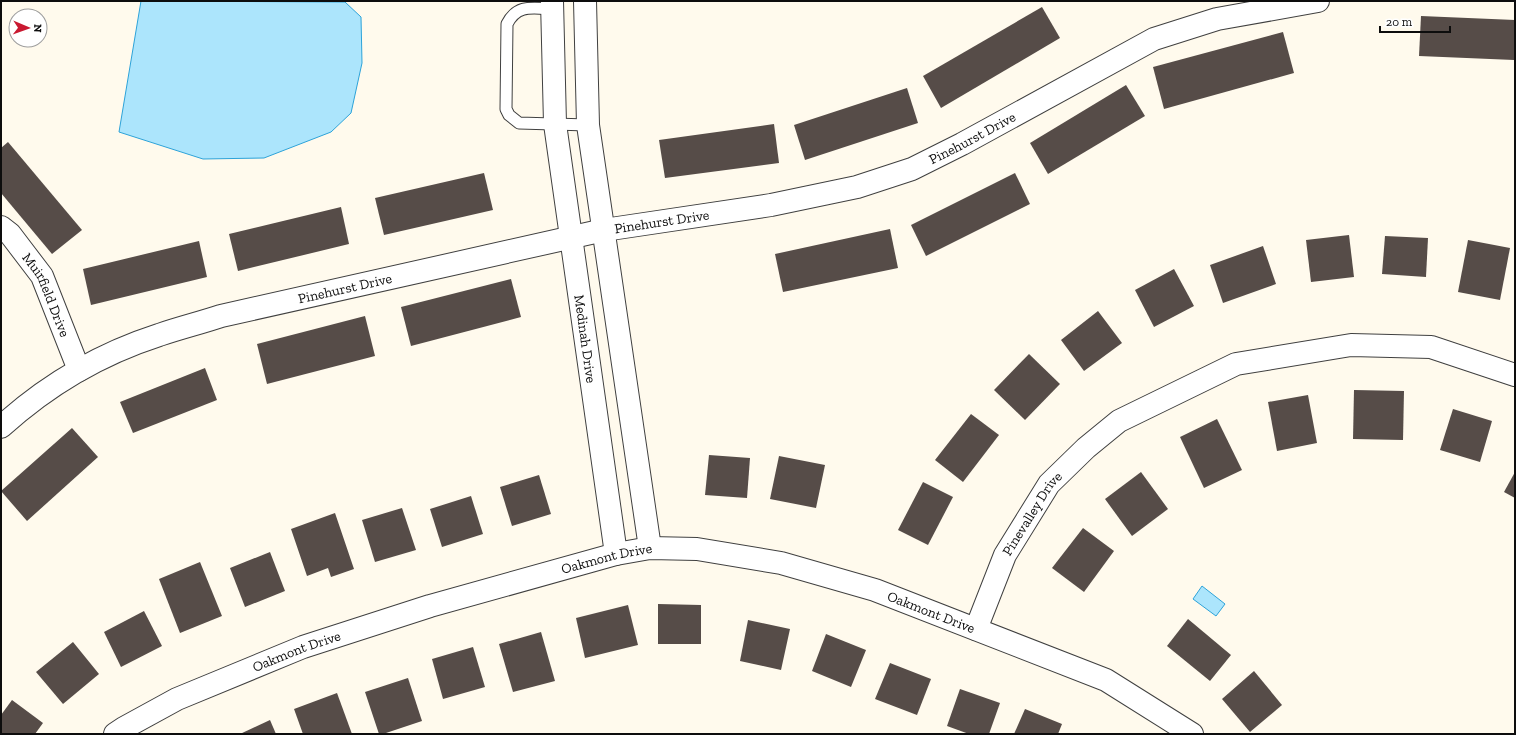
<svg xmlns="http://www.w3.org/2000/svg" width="1516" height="735" font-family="'Zilla Slab',serif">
	<rect width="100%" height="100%" fill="#fffaed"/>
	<g fill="#ace5fc" stroke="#2da3d9">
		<polygon points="141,1 345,2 361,17 362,63 351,113 331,132 264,158 203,159 119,132"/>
		<polygon points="1202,586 1225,604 1216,616 1193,599"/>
	</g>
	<g fill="#564c48">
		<polygon points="1042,7 1060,38 941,108 923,76"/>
		<polygon points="1421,16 1515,20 1514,60 1419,56"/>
		<polygon points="1283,32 1294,73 1164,109 1153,67"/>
		<polygon points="1126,85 1145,116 1048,174 1030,143"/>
		<polygon points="907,88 918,123 805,160 794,125"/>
		<polygon points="774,124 779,163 665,178 659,140"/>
		<polygon points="8,142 82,230 52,254 1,193 1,148"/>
		<polygon points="484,173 493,210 384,235 375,198"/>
		<polygon points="1015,173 1030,204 926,256 911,225"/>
		<polygon points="341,207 349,244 238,271 229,234"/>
		<polygon points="890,229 898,268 783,292 775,254"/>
		<polygon points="1349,235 1354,277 1311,282 1306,240"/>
		<polygon points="1385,236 1428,238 1426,277 1382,274"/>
		<polygon points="1468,240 1510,248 1500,300 1458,292"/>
		<polygon points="199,241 207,277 91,305 83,269"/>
		<polygon points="1263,246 1276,284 1223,303 1210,265"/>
		<polygon points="1174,269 1194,306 1154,327 1135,290"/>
		<polygon points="511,279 521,317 411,346 401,307"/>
		<polygon points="1098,311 1122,343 1084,371 1061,340"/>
		<polygon points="365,316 375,356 267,384 257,344"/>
		<polygon points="1029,354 1060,384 1025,420 994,390"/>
		<polygon points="205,368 217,400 133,433 120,402"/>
		<polygon points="1354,390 1404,391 1403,440 1353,439"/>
		<polygon points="1308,395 1317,443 1277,451 1268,402"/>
		<polygon points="1453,409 1492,421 1480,462 1440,450"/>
		<polygon points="971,414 999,435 963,482 935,460"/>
		<polygon points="1217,419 1242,470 1204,488 1180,437"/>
		<polygon points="72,428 98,457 27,521 1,491"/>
		<polygon points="709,455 750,458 747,498 705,495"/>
		<polygon points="779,456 825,465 816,508 770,499"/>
		<polygon points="1141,472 1168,509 1132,536 1105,499"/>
		<polygon points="1515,472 1515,498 1504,492"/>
		<polygon points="539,475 551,514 512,526 500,487"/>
		<polygon points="923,482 953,497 928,545 898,530"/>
		<polygon points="471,496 483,534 442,547 430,509"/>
		<polygon points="402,508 416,550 375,562 362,520"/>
		<polygon points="335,513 354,569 331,577 328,568 307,576 291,529"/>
		<polygon points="1083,528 1114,551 1084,592 1052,568"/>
		<polygon points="270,552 285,591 245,607 230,568"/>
		<polygon points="200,562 222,616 180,633 159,579"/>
		<polygon points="658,604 701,605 701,644 658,644"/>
		<polygon points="628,605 638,645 585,658 576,618"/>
		<polygon points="144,611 162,646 121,667 104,632"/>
		<polygon points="1188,619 1231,655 1210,681 1167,646"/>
		<polygon points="748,620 790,629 781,670 740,661"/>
		<polygon points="541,632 555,681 513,692 499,644"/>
		<polygon points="826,634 866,650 851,687 812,671"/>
		<polygon points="73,642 99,674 63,704 36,672"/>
		<polygon points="473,647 485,687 443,699 432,659"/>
		<polygon points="890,663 931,679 917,715 875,699"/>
		<polygon points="1254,671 1282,705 1250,732 1222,699"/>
		<polygon points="408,678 422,721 383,734 379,734 365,692"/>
		<polygon points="960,689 1000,703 989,734 969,734 947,726"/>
		<polygon points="337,693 352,734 303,734 294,709"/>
		<polygon points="12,700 43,723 35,734 1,734 1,715"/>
		<polygon points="1025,709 1062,724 1058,734 1014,734"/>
		<polygon points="270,720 276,734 240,734"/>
	</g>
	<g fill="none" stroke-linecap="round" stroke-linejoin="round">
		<defs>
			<path id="service" d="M552,9C532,8 517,4 507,24L506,109L509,115L519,123L588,125"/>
			<g id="minor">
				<path id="s1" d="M552,1L555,124L616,554"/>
				<polyline points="585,1 588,125 650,548"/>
				<path id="s2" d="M1,227L10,234L42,276L79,370"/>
				<path id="s3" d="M1,427C47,385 100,354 159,335C179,328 200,323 221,316L604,230L771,205L857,187L912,169L962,144L1154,39L1217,19L1318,1"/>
				<path id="s4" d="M976,629L1005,555L1049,484L1086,448L1119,421L1236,364L1351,345L1431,347L1515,375"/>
				<path id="s5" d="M115,734L124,728L177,699L303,647L430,606L616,554L650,548L697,549L781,563L875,590L1106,680L1192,734"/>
			</g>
		</defs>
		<use href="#service" stroke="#404040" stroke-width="13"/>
		<use href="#minor" stroke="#404040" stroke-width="24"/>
		<use href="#service" stroke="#fff" stroke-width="11"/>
		<use href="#minor" stroke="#fff" stroke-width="22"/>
	</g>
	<g text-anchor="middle" stroke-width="4" stroke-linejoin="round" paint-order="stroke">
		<g font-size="14" fill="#0d0d0d" stroke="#fff">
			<text dy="5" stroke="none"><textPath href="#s3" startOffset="1024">Pinehurst Drive</textPath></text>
			<text dy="5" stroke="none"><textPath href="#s3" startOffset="700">Pinehurst Drive</textPath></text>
			<text dy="5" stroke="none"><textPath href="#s3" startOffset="376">Pinehurst Drive</textPath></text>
			<text dy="5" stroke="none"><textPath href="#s2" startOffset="83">Muirfield Drive</textPath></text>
			<text dy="5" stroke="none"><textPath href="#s1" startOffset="340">Medinah Drive</textPath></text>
			<text dy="5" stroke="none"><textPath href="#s4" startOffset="129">Pinevalley Drive</textPath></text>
			<text dy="5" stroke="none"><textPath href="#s5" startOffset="524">Oakmont Drive</textPath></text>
			<text dy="5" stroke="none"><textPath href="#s5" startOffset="859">Oakmont Drive</textPath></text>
			<text dy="5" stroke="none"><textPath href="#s5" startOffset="200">Oakmont Drive</textPath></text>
		</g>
	</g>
	<rect width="1516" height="735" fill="none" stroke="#0d0d0d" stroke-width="4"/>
	<g transform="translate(28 28) rotate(92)"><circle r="19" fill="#ffffff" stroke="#9e9e9e"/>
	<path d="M0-3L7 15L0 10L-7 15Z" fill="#c91931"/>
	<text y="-6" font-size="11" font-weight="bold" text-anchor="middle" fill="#0d0d0d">N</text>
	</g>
	<path d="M1380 26v6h70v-6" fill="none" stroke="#0d0d0d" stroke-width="2"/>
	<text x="1386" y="26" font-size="12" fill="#0d0d0d" stroke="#ffffff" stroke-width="3" paint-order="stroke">20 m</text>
</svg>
